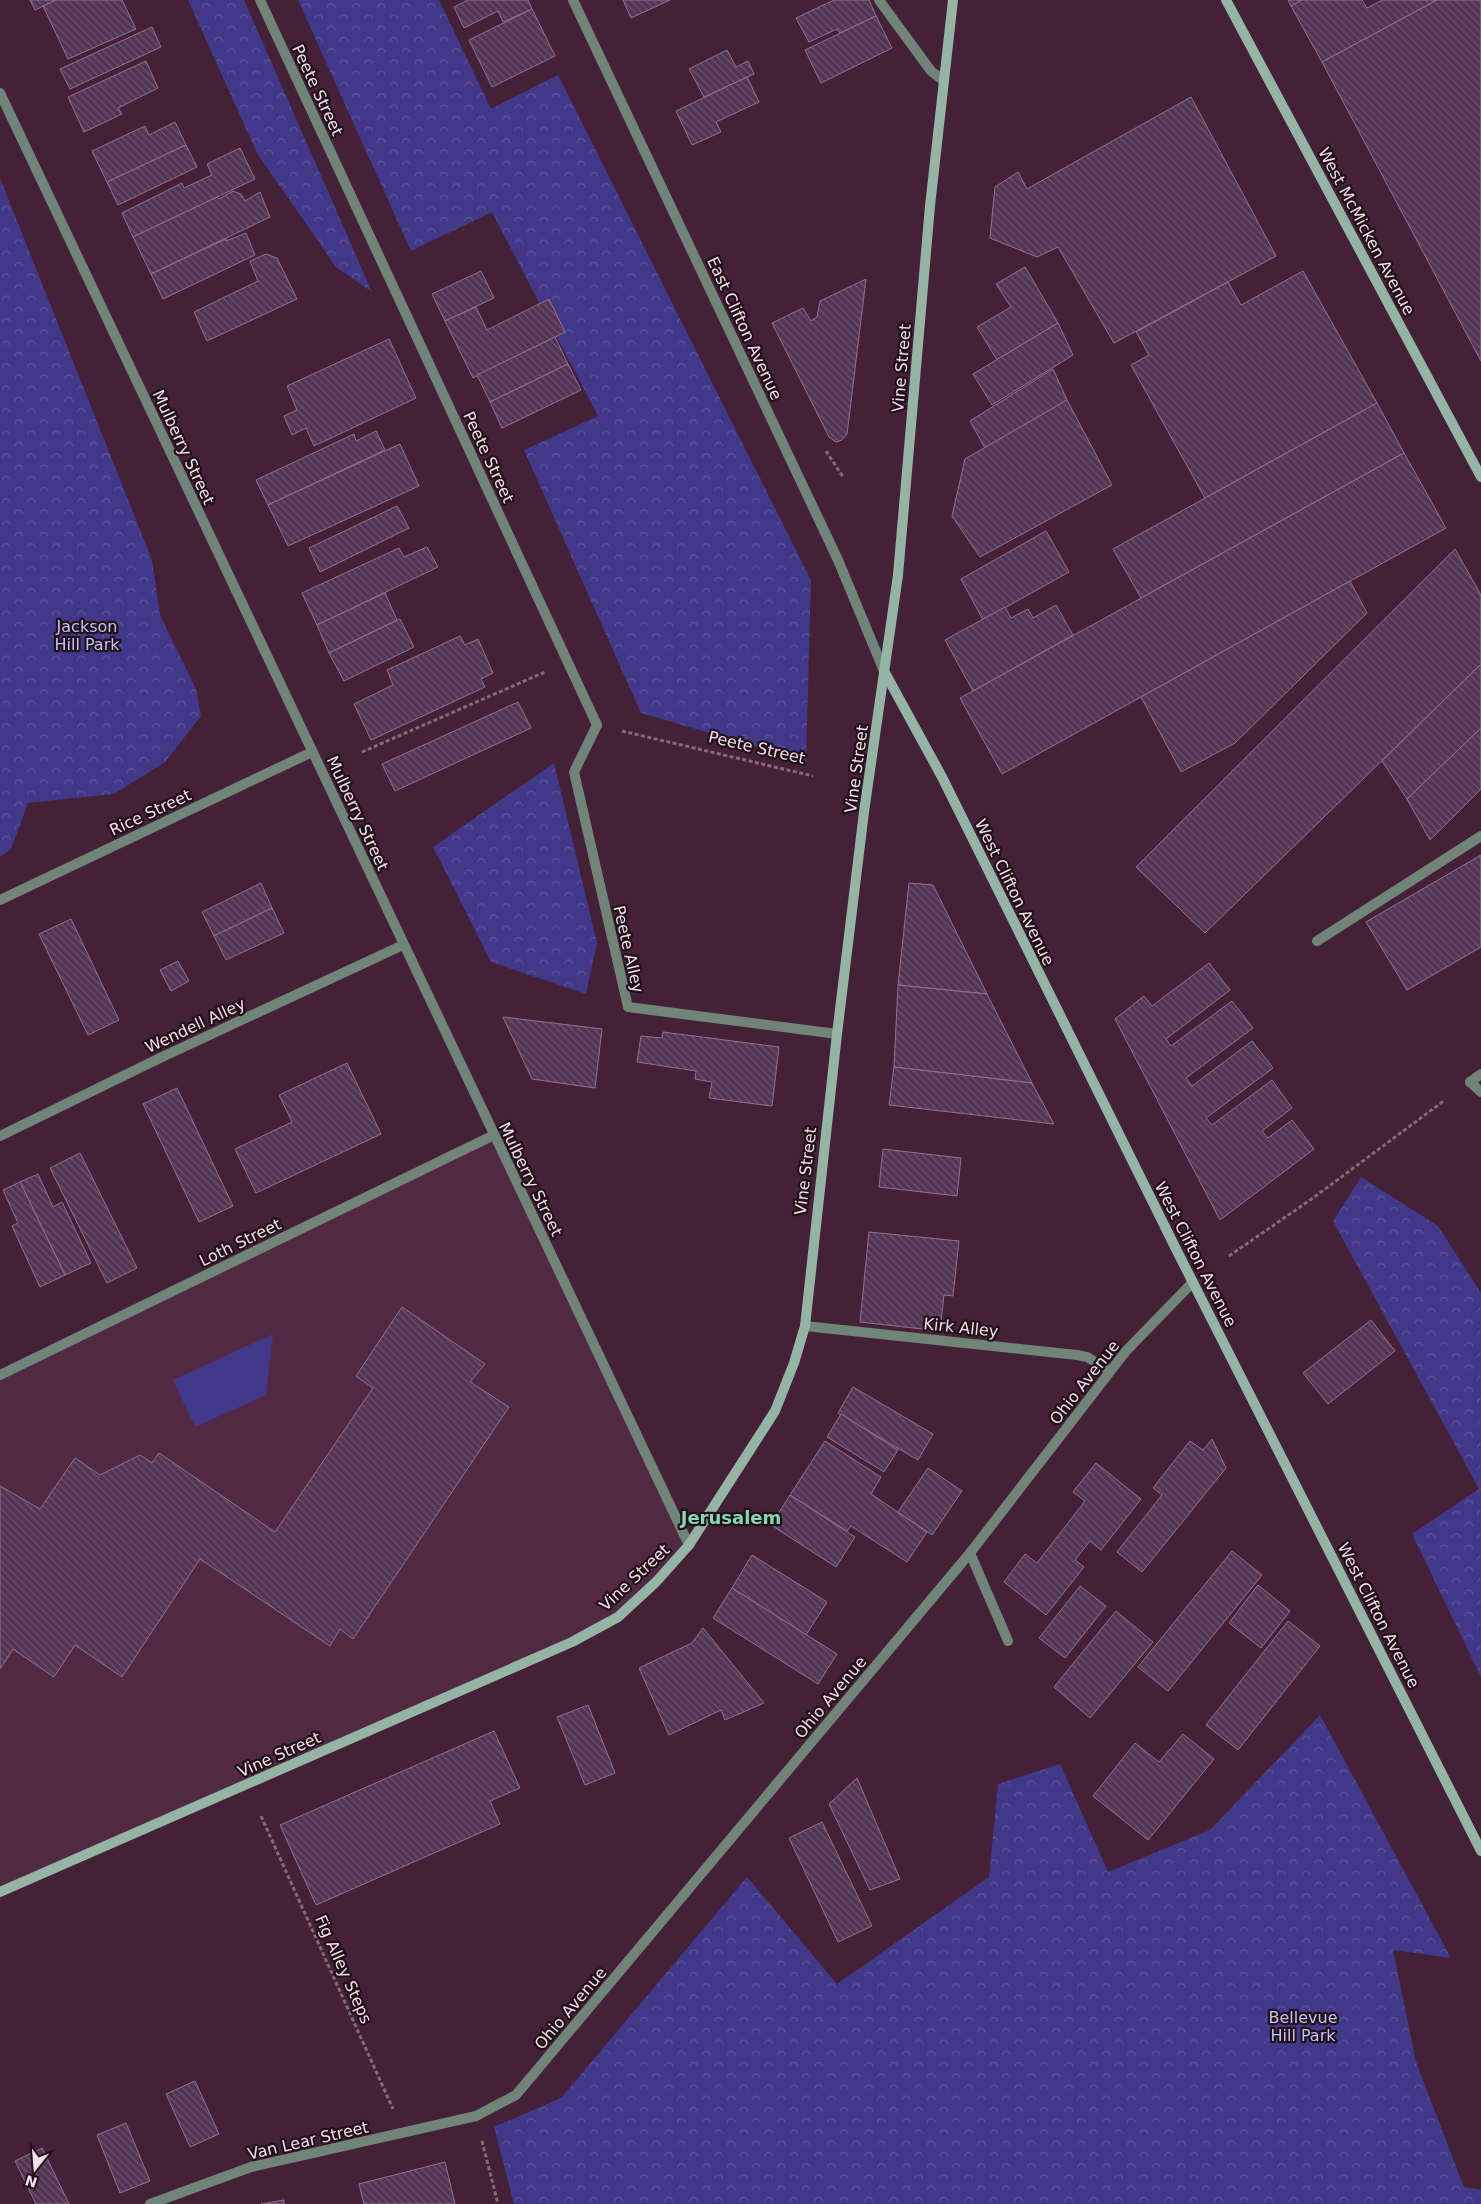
<svg xmlns="http://www.w3.org/2000/svg" width="1481" height="2204" font-family="'DejaVu Sans',sans-serif">
	<defs>
		<pattern id="forest-crowns" width="20" height="18" patternUnits="userSpaceOnUse" patternTransform="scale(1.25)"><rect width="20" height="18" fill="#413889"/><path d="M2 6a3 3 0 1 1 6 0M12 15a3 3 0 1 1 6 0" fill="none" stroke="#5d549a"/></pattern>
		<pattern id="building-back-hatch" width="6" height="6" patternUnits="userSpaceOnUse" patternTransform="scale(1.25)"><rect width="6" height="6" fill="#523554"/><path d="M-1 5l2 2M0 0l6 6M5-1l2 2" fill="none" stroke="#6c526d"/></pattern>
	</defs>
	<rect width="100%" height="100%" fill="#442136"/>
	<polygon fill="#522942" points="494,1135 689,1545 618,1617 0,1892 0,1375"/>
	<polygon fill="#413889" points="273,1334 266,1395 195,1427 173,1380"/>
	<g fill="url(#forest-crowns)">
		<polygon points="188,0 244,0 372,292 336,267 257,153"/>
		<polygon points="298,0 439,0 491,109 558,75 811,580 806,761 641,713 524,450 598,416 492,212 411,251"/>
		<polygon points="0,178 152,560 160,615 196,689 201,716 165,762 114,794 28,803 11,849 0,857"/>
		<polygon points="554,763 597,943 586,994 491,962 433,847"/>
		<polygon points="1361,1177 1438,1226 1481,1293 1481,1677 1412,1534 1479,1489 1333,1221"/>
		<polygon points="1320,1715 1451,1958 1393,1950 1416,2062 1464,2187 1481,2190 1481,2204 514,2204 494,2127 561,2098 747,1877 837,1984 989,1877 998,1784 1060,1764 1108,1872 1210,1830"/>
	</g>
	<g fill="url(#building-back-hatch)" stroke="#927294">
		<polygon points="30,0 56,0 35,10"/>
		<polygon points="56,0 122,0 136,29 68,59 43,6"/>
		<polygon points="468,0 528,0 532,9 503,22 498,11 464,28 454,7"/>
		<polygon points="623,0 670,0 631,18"/>
		<polygon points="834,0 869,0 876,16 840,33 837,29 809,42 796,18"/>
		<polygon points="1288,0 1302,0 1291,6"/>
		<polygon points="1302,0 1362,0 1367,8 1382,0 1437,0 1322,62 1291,6"/>
		<polygon points="1437,0 1481,0 1481,361 1322,62"/>
		<polygon points="532,9 555,56 492,87 469,40"/>
		<polygon points="876,16 892,48 821,83 805,50"/>
		<polygon points="152,27 161,47 70,89 60,69"/>
		<polygon points="727,50 736,67 748,61 754,74 704,97 689,69"/>
		<polygon points="146,61 158,88 118,108 122,114 84,132 68,97"/>
		<polygon points="747,77 759,102 716,122 721,132 692,145 676,111"/>
		<polygon points="1191,97 1276,256 1114,343 1058,247 1037,257 990,238 995,187 1018,172 1027,189"/>
		<polygon points="175,122 186,145 107,182 92,151 145,126 149,135"/>
		<polygon points="186,145 197,167 118,205 107,182"/>
		<polygon points="240,148 255,179 133,237 122,213 182,183 184,188 212,175 207,164"/>
		<polygon points="233,191 241,194 245,201 260,192 270,217 151,274 133,237 217,197 219,199"/>
		<polygon points="246,233 255,255 163,299 151,274 226,239 226,241"/>
		<polygon points="266,254 277,258 297,299 207,341 194,312 258,281 250,261"/>
		<polygon points="1025,267 1058,323 997,360 977,327 1011,307 996,284"/>
		<polygon points="481,271 494,298 445,321 432,294"/>
		<polygon points="1303,271 1377,403 1205,498 1131,365 1149,355 1136,332 1228,282 1241,305"/>
		<polygon points="866,279 847,434 842,440 836,442 829,437 772,323 803,308 811,321 817,317 820,301"/>
		<polygon points="549,299 565,332 473,378 445,321 476,307 487,330"/>
		<polygon points="1058,323 1073,355 992,405 973,374"/>
		<polygon points="555,337 568,364 490,402 477,375"/>
		<polygon points="389,339 416,398 314,446 306,428 292,435 284,416 297,410 287,386"/>
		<polygon points="568,364 581,390 502,428 490,402"/>
		<polygon points="1053,369 1067,400 985,448 970,421"/>
		<polygon points="1067,400 1112,485 980,557 952,516 965,459"/>
		<polygon points="1377,403 1404,453 1141,598 1113,549"/>
		<polygon points="376,431 385,450 268,505 256,480 354,434 356,441"/>
		<polygon points="400,444 419,486 288,546 268,505"/>
		<polygon points="1404,453 1446,528 1002,774 960,698"/>
		<polygon points="397,506 409,528 320,572 309,548"/>
		<polygon points="1046,531 1069,572 983,620 961,579"/>
		<polygon points="427,547 438,567 317,625 302,593 399,548 404,557"/>
		<polygon points="1455,549 1481,595 1481,664 1205,933 1136,867"/>
		<polygon points="1350,581 1367,613 1235,743 1181,772 1141,697"/>
		<polygon points="385,593 397,620 329,653 317,625"/>
		<polygon points="1056,605 1073,635 973,691 945,640 1005,607 1011,618 1028,609 1033,618"/>
		<polygon points="400,619 414,647 344,681 329,653"/>
		<polygon points="460,636 465,645 478,639 493,673 481,679 485,687 371,740 354,704 393,685 387,670"/>
		<polygon points="1481,664 1481,728 1407,799 1382,761"/>
		<polygon points="518,702 531,728 395,791 382,764"/>
		<polygon points="1481,728 1481,789 1430,840 1407,799"/>
		<polygon points="1481,855 1481,947 1407,990 1366,922"/>
		<polygon points="261,883 272,908 214,936 202,912"/>
		<polygon points="909,883 933,885 987,994 898,985"/>
		<polygon points="272,908 284,933 226,960 214,936"/>
		<polygon points="71,919 119,1020 88,1035 39,934"/>
		<polygon points="178,961 189,981 171,991 160,970"/>
		<polygon points="1209,963 1230,990 1166,1039 1171,1046 1232,1001 1253,1028 1186,1078 1192,1086 1252,1041 1273,1068 1206,1118 1212,1125 1272,1080 1292,1108 1262,1131 1268,1138 1292,1120 1314,1149 1220,1220 1115,1019 1144,996 1152,1006"/>
		<polygon points="898,985 987,994 1032,1083 894,1067"/>
		<polygon points="503,1017 602,1029 595,1088 532,1079"/>
		<polygon points="663,1032 779,1047 772,1106 709,1098 712,1082 695,1079 696,1071 637,1062 641,1036 662,1038"/>
		<polygon points="347,1063 381,1134 256,1193 235,1149 292,1122 279,1095"/>
		<polygon points="894,1067 1032,1083 1054,1124 889,1105"/>
		<polygon points="177,1088 233,1206 199,1222 143,1104"/>
		<polygon points="883,1149 961,1158 957,1196 879,1187"/>
		<polygon points="80,1153 137,1268 107,1283 50,1168"/>
		<polygon points="38,1174 53,1207 62,1202 91,1263 65,1275 20,1182"/>
		<polygon points="20,1182 65,1275 40,1287 12,1226 18,1223 3,1190"/>
		<polygon points="869,1232 959,1241 953,1296 944,1295 940,1331 860,1322"/>
		<polygon points="402,1307 485,1364 470,1382 509,1407 353,1639 340,1629 330,1646 200,1559 122,1677 75,1645 54,1677 13,1649 0,1669 0,1486 40,1509 75,1458 100,1475 140,1455 152,1463 159,1453 275,1532 373,1388 356,1376"/>
		<polygon points="1371,1320 1395,1351 1328,1404 1303,1373"/>
		<polygon points="853,1387 933,1434 918,1460 838,1413"/>
		<polygon points="841,1414 898,1450 884,1472 827,1437"/>
		<polygon points="1212,1439 1226,1468 1142,1572 1117,1552 1162,1495 1153,1488 1190,1441 1203,1450"/>
		<polygon points="825,1441 881,1477 871,1494 927,1532 907,1562 851,1526 847,1531 790,1495"/>
		<polygon points="1096,1463 1141,1499 1101,1550 1090,1541 1075,1560 1084,1567 1046,1615 1004,1582 1025,1554 1037,1563 1085,1501 1073,1492"/>
		<polygon points="928,1468 962,1491 932,1535 898,1512"/>
		<polygon points="790,1495 855,1537 836,1567 771,1525"/>
		<polygon points="1232,1551 1262,1575 1168,1691 1138,1667"/>
		<polygon points="752,1555 827,1602 806,1635 732,1588"/>
		<polygon points="1258,1585 1290,1611 1261,1648 1229,1623"/>
		<polygon points="1080,1586 1106,1606 1065,1658 1039,1638"/>
		<polygon points="732,1588 837,1654 818,1684 713,1618"/>
		<polygon points="1116,1611 1153,1642 1090,1718 1054,1687"/>
		<polygon points="1288,1621 1320,1646 1238,1750 1206,1725"/>
		<polygon points="703,1628 764,1703 725,1720 721,1710 669,1735 639,1668 692,1643"/>
		<polygon points="588,1705 615,1773 585,1785 557,1717"/>
		<polygon points="494,1731 520,1788 490,1801 500,1824 316,1905 280,1825"/>
		<polygon points="1183,1734 1214,1759 1148,1840 1093,1796 1135,1743 1159,1762"/>
		<polygon points="857,1778 900,1879 870,1890 829,1804"/>
		<polygon points="822,1822 872,1926 838,1942 789,1838"/>
		<polygon points="195,2081 219,2134 190,2147 166,2094"/>
		<polygon points="126,2123 150,2181 120,2193 97,2135"/>
		<polygon points="42,2148 69,2204 36,2204 15,2161"/>
		<polygon points="445,2162 455,2204 364,2204 359,2184"/>
		<polygon points="284,2200 284,2204 261,2204"/>
	</g>
	<g fill="none" stroke-linecap="round" stroke-linejoin="round">
		<g stroke="#87697a" stroke-width="3" stroke-dasharray="4 2.5" stroke-linecap="butt">
			<polyline points="826,451 843,477"/>
			<polyline points="622,731 813,776"/>
			<polyline points="362,752 545,672"/>
			<polyline points="1229,1256 1313,1198 1445,1100"/>
			<polyline points="261,1816 393,2109"/>
			<polyline points="482,2141 498,2204"/>
		</g>
		<g stroke="#70847a" stroke-width="10">
			<polyline points="879,0 931,71 944,81"/>
			<polyline points="597,725 574,772 628,1007 837,1034"/>
			<polyline points="1317,941 1481,836"/>
			<polyline points="1470,1082 1481,1092"/>
			<polyline points="0,1136 160,1058 403,945"/>
			<polyline points="805,1326 1077,1355 1087,1357 1110,1371"/>
			<polyline points="970,1553 1008,1641"/>
		</g>
		<g stroke="#70847a" stroke-width="10">
			<polyline points="260,0 597,725"/>
			<polyline points="573,0 838,560 884,671"/>
			<polyline points="0,93 689,1545"/>
			<polyline points="0,900 312,752"/>
			<polyline points="1470,1082 1481,1074"/>
			<polyline points="0,1375 494,1135"/>
			<polyline points="150,2204 251,2167 476,2116 516,2095 970,1553 1126,1351 1193,1282"/>
		</g>
		<g stroke="#94b5a5" stroke-width="10">
			<polyline points="1226,0 1481,477"/>
			<polyline points="884,671 942,777 1177,1251 1481,1851"/>
			<polyline points="0,1892 572,1642 618,1617 656,1582 689,1545 775,1411 794,1363 805,1326 837,1034 864,812 898,575 930,206 953,0"/>
		</g>
	</g>
	<g text-anchor="middle" stroke-width="4.5" stroke-linejoin="round" paint-order="stroke">
		<g font-size="16" fill="#f6deea" stroke="#21111a">
			<text transform="translate(318 90) rotate(65)" y="6">Peete Street</text>
			<text transform="translate(1367 231) rotate(62)" y="6">West McMicken Avenue</text>
			<text transform="translate(745 328) rotate(65)" y="6">East Clifton Avenue</text>
			<text transform="translate(901 368) rotate(-85)" y="6">Vine Street</text>
			<text transform="translate(184 447) rotate(65)" y="6">Mulberry Street</text>
			<text transform="translate(489 457) rotate(65)" y="6">Peete Street</text>
			<text transform="translate(757 747) rotate(13)" y="6">Peete Street</text>
			<text transform="translate(856 769) rotate(-82)" y="6">Vine Street</text>
			<text transform="translate(150 812) rotate(-25)" y="6">Rice Street</text>
			<text transform="translate(358 813) rotate(65)" y="6">Mulberry Street</text>
			<text transform="translate(1015 892) rotate(64)" y="6">West Clifton Avenue</text>
			<text transform="translate(629 949) rotate(77)" y="6">Peete Alley</text>
			<text transform="translate(195 1025) rotate(-25)" y="6">Wendell Alley</text>
			<text transform="translate(805 1171) rotate(-83)" y="6">Vine Street</text>
			<text transform="translate(531 1179) rotate(64)" y="6">Mulberry Street</text>
			<text transform="translate(240 1242) rotate(-26)" y="6">Loth Street</text>
			<text transform="translate(1196 1254) rotate(63)" y="6">West Clifton Avenue</text>
			<text transform="translate(961 1327) rotate(6)" y="6">Kirk Alley</text>
			<text transform="translate(1084 1382) rotate(-52)" y="6">Ohio Avenue</text>
			<text transform="translate(634 1577) rotate(-43)" y="6">Vine Street</text>
			<text transform="translate(1379 1615) rotate(63)" y="6">West Clifton Avenue</text>
			<text transform="translate(830 1697) rotate(-50)" y="6">Ohio Avenue</text>
			<text transform="translate(279 1754) rotate(-24)" y="6">Vine Street</text>
			<text transform="translate(344 1969) rotate(66)" y="6">Fig Alley Steps</text>
			<text transform="translate(570 2008) rotate(-50)" y="6">Ohio Avenue</text>
			<text transform="translate(308 2140) rotate(-13)" y="6">Van Lear Street</text>
		</g>
		<g font-size="16" fill="#c2c3f8" stroke="#21111a">
			<text x="87" y="632">Jackson<tspan x="87" dy="18">Hill Park</tspan></text>
			<text x="1303" y="2023">Bellevue<tspan x="1303" dy="18">Hill Park</tspan></text>
		</g>
		<g font-size="18" font-weight="bold" fill="#83d8b2" stroke="#21111a">
			<text x="731" y="1524">Jerusalem</text>
		</g>
	</g>
	<g transform="translate(35 2169) rotate(197)" stroke="#21111a" stroke-width="4" paint-order="stroke">
	<path d="M0-4L9 19L0 12L-9 19Z" fill="#f6deea"/>
	<text y="-8" font-size="14" font-weight="bold" text-anchor="middle" fill="#f6deea">N</text>
	</g>
</svg>
